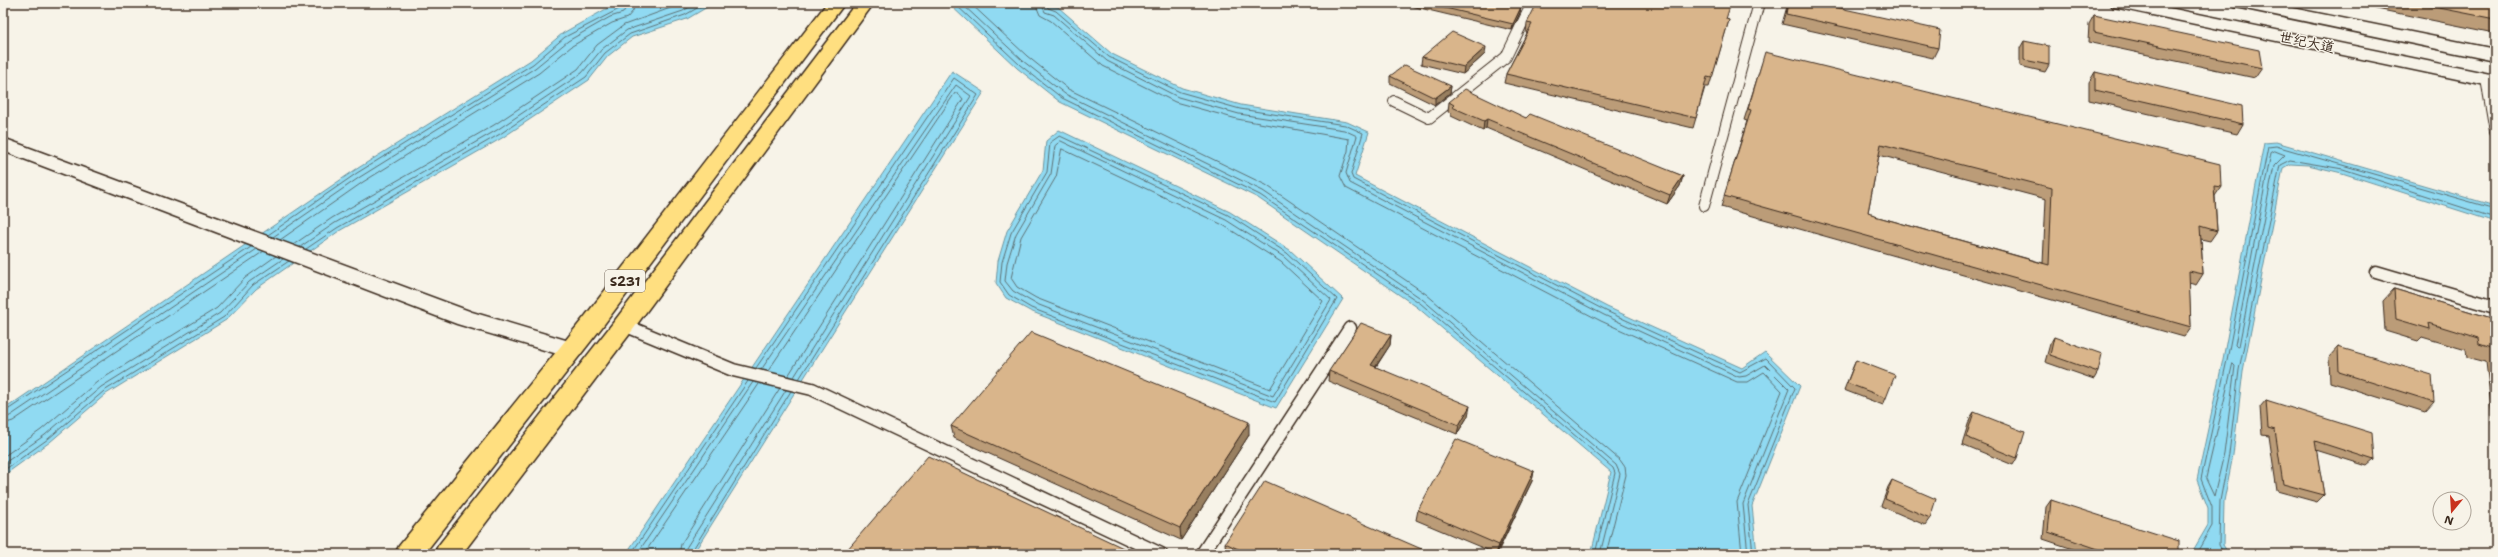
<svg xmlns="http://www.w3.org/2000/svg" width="2498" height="557" font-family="'Shantell Sans','LXGW WenKai TC',sans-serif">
	<rect width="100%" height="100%" fill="#f7f3e8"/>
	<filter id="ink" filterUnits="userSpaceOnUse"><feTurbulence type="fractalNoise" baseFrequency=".025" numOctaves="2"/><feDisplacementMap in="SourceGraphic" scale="8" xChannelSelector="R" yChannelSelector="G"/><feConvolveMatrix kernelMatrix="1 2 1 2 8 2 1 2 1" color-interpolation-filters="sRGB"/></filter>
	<g filter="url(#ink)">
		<g fill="#90daf2" stroke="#6e949d">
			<polygon points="625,3 714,3 687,19 632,37 608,56 589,80 502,138 339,231 256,289 226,320 106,394 50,442 3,476 3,410 355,170 531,60 563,33 606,9"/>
			<polygon points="948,3 1043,3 1058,7 1112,54 1182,88 1241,105 1347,122 1369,132 1355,176 1607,307 1742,368 1765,352 1800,386 1752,506 1757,554 1591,554 1611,472 1417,307 1258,198 1060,102 1017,68"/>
			<polygon points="952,71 984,92 693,554 626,554"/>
			<polygon points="1059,130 1230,212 1290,250 1343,299 1276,408 1030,311 1006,298 996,283 998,261 1007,231 1043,170 1046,141"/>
			<polygon points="2276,142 2495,206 2495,222 2342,173 2308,165 2290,164 2283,168 2243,371 2233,455 2224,501 2223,545 2229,554 2191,554 2208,525 2208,508 2197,480 2223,359 2264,143"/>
		</g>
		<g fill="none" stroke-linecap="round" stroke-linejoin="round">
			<g stroke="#5d7073" stroke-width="1">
				<polyline points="954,3 1020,65 1062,98 1260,195 1420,303 1613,468 1615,473 1595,554"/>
				<polyline points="961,3 1023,61 1065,94 1263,191 1422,299 1616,465 1620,474 1600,554"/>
				<polyline points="970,3 1027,56 1068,89 1266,185 1426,294 1620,460 1625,467 1626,475 1606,554"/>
				<polyline points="1035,3 1040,15 1051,21 1103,66 1175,102 1237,119 1349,139 1348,151 1340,176 1346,188 1601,321 1737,382 1748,382 1764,372 1782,391 1737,502 1742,554"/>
				<polyline points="1041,3 1045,12 1054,15 1107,61 1178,97 1239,114 1344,130 1357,136 1346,173 1350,183 1604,315 1739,377 1746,376 1765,365 1789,389 1743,504 1748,554"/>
				<polyline points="1046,3 1048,8 1056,11 1109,57 1180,92 1240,109 1345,125 1363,133 1351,174 1353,179 1606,311 1740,372 1766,358 1795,388 1748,505 1753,554"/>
				<polygon points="1060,136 1228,215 1287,253 1337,299 1275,402 1031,308 1009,295 1000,282 1002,262 1011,233 1047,172 1050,143"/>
				<polygon points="1061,141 1226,220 1284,257 1331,300 1273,396 1034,303 1013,291 1005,281 1007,263 1016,234 1051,174 1055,146"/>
				<polygon points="1062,149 1223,225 1281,262 1323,301 1270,389 1036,298 1017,287 1011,278 1021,237 1056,177"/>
				<polygon points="2275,151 2285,155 2274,166 2239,346 2237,347 2235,345 2271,153"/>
				<polyline points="268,235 357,173 533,64 565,37 621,8 623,3"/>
				<polyline points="273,237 360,177 535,68 568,41 610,17 623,13 628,3"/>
				<polyline points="280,240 363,182 539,73 572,46 612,23 627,18 633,11 634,3"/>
				<polyline points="293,245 332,218 494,125 578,69 597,45 624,25 684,3"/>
				<polyline points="300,247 335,223 497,130 582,73 602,49 627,30 683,11 696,3"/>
				<polyline points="306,249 337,228 500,134 586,77 605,53 630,34 685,15 706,3"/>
				<polygon points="2233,364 2235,366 2224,454 2214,496 2206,479"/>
				<polyline points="756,368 954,78 978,95 799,379"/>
				<polyline points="761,370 956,85 971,96 794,377"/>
				<polyline points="768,371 955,93 958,93 963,99 788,376"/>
				<polyline points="3,413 251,247"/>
				<polyline points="3,418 10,416 257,249"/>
				<polyline points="3,424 13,421 264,251"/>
				<polyline points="3,457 41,430 97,382 217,308 245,278 276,256"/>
				<polyline points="3,464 45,435 101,387 220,313 249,282 283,259"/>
				<polyline points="3,471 48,439 104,391 224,317 253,285 289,261"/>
				<polyline points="631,554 748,381"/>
				<polyline points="637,554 753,382"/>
				<polyline points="644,554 759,384"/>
				<polyline points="679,554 681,544 780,388"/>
				<polyline points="685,554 686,548 786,390"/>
				<polyline points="690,554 791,391"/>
				<polyline points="2196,554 2212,526 2212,507 2201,479 2227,360 2268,147 2276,146 2495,209"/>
				<polyline points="2224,554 2219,545 2220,501 2229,454 2239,370 2280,165 2290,160 2343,169 2495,218"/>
			</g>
			<defs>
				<g id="lane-far1">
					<polyline points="2486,79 2495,131"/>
					<polyline points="1394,101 1429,118 1506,57 1532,3"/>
					<polyline points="1704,206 1759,3"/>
				</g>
				<g id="lane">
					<polyline points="2376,272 2495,307"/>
					<polyline points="624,325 733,370 812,389 1161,554"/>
					<polyline points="1202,554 1350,328"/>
				</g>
				<polygon id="street" points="3,138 472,312 579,344 582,350 579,356 571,358 457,324 3,151"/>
				<g id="secondary">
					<polygon points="2110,3 2145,3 2495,75 2495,87 2119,8 2113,7"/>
					<polygon points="2232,3 2267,3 2495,49 2495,61 2241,8 2235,7"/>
				</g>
				<g id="primary">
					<polygon points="827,3 845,3 602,327 424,554 395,554 399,546 586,315"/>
					<polygon points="856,3 874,3 632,331 462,554 434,554 438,546 616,319"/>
				</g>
			</defs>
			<use href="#lane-far1" stroke="#3b2a1e" stroke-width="12"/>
			<use href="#lane" stroke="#3b2a1e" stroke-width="15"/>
			<use href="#street" stroke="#3b2a1e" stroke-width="3"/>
			<use href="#secondary" stroke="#3b2a1e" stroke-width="3"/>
			<use href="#primary" stroke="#3b2a1e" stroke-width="3"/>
			<use href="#lane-far1" stroke="#f7f3e8" stroke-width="10"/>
			<use href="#lane" stroke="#f7f3e8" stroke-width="12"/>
			<use href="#street" fill="#f7f3e8" fill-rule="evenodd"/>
			<use href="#secondary" fill="#f7f3e8" fill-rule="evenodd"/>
			<use href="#primary" fill="#ffdf80" fill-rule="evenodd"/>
		</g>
		<g fill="#bb9c78" stroke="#3b2a1e" fill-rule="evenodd">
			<polygon points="1403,3 1504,3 1521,7 1520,13 1512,30 1403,4"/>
			<polygon points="1788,3 1817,3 1938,48 1933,58 1782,24"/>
			<polygon points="1921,3 1941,3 1940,7"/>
			<polygon points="2347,3 2495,3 2495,33"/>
			<polygon points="1540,8 1726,19 1729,20 1709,87 1705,87 1693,128 1504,83 1506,74 1527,33 1526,33 1527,23"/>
			<polygon points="2094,15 2262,68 2255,78 2088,42 2089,24"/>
			<polygon points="2024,41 2049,65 2045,72 2020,66 2020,48"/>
			<polygon points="1485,54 1463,74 1421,64 1422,57"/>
			<path d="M1762,63L2221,187L2215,196L2217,231L2210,241L2201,239L2203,274L2196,285L2189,283L2191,327L2184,337L1721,207L1747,121L1744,120ZM1879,155L2046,199L2043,263L1871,215L1868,212Z"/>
			<polygon points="2095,72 2243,124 2237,134 2089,100 2089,82"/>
			<polygon points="1390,76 1451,86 1450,93 1435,105 1390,83"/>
			<polygon points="1449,102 1526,118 1683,176 1680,186 1667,204 1486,128 1483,131 1451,116 1451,113 1448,112"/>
			<polygon points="2394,289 2495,319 2495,433 2494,433 2486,362 2467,357 2466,350 2422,337 2418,341 2385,331 2383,301"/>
			<polygon points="1391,335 1390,345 1376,367 1468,416 1457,434 1328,381 1329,371"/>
			<polygon points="2054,337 2098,372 2094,379 2045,362 2050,344"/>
			<polygon points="2338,347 2434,402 2425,412 2330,382 2329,357"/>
			<polygon points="1856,360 1886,398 1883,405 1844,390 1853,367"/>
			<polygon points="2266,400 2374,460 2367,466 2316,450 2324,495 2317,502 2277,491 2269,436 2262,435 2260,407"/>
			<polygon points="1974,412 2017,458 2013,465 1962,444 1970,418"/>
			<polygon points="951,426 1249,435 1181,540 954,438"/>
			<polygon points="1534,471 1532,481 1497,554 1416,520 1418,510"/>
			<polygon points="1892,480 1930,518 1925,525 1881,506 1888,487"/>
			<polygon points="2051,500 2179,554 2088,554 2043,539 2046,507"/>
			<polygon points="1225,543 1433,554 1226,554"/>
			<polygon points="846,551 1136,554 848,554"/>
		</g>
		<g fill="#987f61" stroke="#3b2a1e">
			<polygon points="1521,7 1520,13 1512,30 1513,24"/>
			<polygon points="1486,47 1485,54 1463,74 1464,67"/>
			<polygon points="1451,86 1450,93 1435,105 1435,98"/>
			<polygon points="1487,119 1486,128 1483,131 1484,121"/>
			<polygon points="1683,176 1680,186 1667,204 1670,195"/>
			<polygon points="1391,335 1390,345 1370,375 1371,365"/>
			<polygon points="1470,406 1468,416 1457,434 1459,425"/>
			<polygon points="1249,422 1249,435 1181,540 1180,528"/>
			<polygon points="1534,471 1532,481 1496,554 1499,545"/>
		</g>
		<g fill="#d9b58b" stroke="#3b2a1e" fill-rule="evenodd">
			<polygon points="1424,3 1503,3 1521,7 1513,24"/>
			<polygon points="1542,3 1731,3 1726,19 1729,20 1712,78 1707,77 1696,118 1506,74 1532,24 1527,23 1535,7 1540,8"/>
			<polygon points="1788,3 1817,3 1940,30 1938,48 1786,14"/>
			<polygon points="2414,3 2495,3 2495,19"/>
			<polygon points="2094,15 2259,50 2262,68 2094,32"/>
			<polygon points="1452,32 1486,47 1464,67 1422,57"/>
			<polygon points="2024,41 2049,46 2049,65 2024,60"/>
			<path d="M1765,52L2220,164L2221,187L2214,186L2217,231L2200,226L2203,274L2189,271L2191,327L1724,196L1751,110L1748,109ZM1881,144L2052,188L2049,265L1871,215V213L1868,212Z"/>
			<polygon points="1405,65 1451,86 1435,98 1390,76"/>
			<polygon points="2095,72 2242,106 2243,124 2095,90"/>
			<polygon points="1465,89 1526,118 1530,114 1683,176 1670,195 1487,119 1484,121 1452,107 1454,105 1449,102"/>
			<polygon points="2394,289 2495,319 2495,349 2479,344 2478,338 2429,323 2430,329 2396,319"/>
			<polygon points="1361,323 1391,335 1371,365 1470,406 1459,425 1329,371"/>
			<polygon points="1031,332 1249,422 1180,528 951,426"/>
			<polygon points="2054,337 2102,354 2098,372 2050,355"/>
			<polygon points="2338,347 2432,375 2434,402 2339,372"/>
			<polygon points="1856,360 1895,375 1886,398 1847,383"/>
			<polygon points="2266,400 2372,433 2374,460 2315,441 2324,495 2283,484 2275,430 2268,428"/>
			<polygon points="1974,412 2025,432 2017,458 1966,437"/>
			<polygon points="1456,439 1534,471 1499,545 1418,510"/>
			<polygon points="928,456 1136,554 853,554 846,551"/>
			<polygon points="1892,480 1936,499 1930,518 1885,499"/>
			<polygon points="1265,481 1433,554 1249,554 1225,543"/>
			<polygon points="2051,500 2179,541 2179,554 2113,554 2048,532"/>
		</g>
	</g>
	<g text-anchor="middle" stroke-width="3" stroke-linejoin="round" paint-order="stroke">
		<rect fill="#f7f3e8" stroke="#73665b" stroke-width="1" x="605" y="270" width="40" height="22" rx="3"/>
		<g font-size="13" font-weight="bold" fill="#3b2a1e">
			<text x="625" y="286">S231</text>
		</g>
		<g font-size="14" fill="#3b2a1e" stroke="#f7f3e8">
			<text transform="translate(2307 42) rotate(12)" y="5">世纪大道</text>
		</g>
	</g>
	<rect width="2498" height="557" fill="none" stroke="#f7f3e8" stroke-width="16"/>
	<rect x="8" y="8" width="2482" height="541" fill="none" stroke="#3b2a1e" stroke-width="1.5" filter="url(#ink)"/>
	<g transform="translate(2452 511) rotate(198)"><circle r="19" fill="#f7f3e8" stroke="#aca397"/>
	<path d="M0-3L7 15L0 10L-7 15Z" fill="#c8321e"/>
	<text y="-6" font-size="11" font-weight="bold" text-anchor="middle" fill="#3b2a1e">N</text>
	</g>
</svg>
